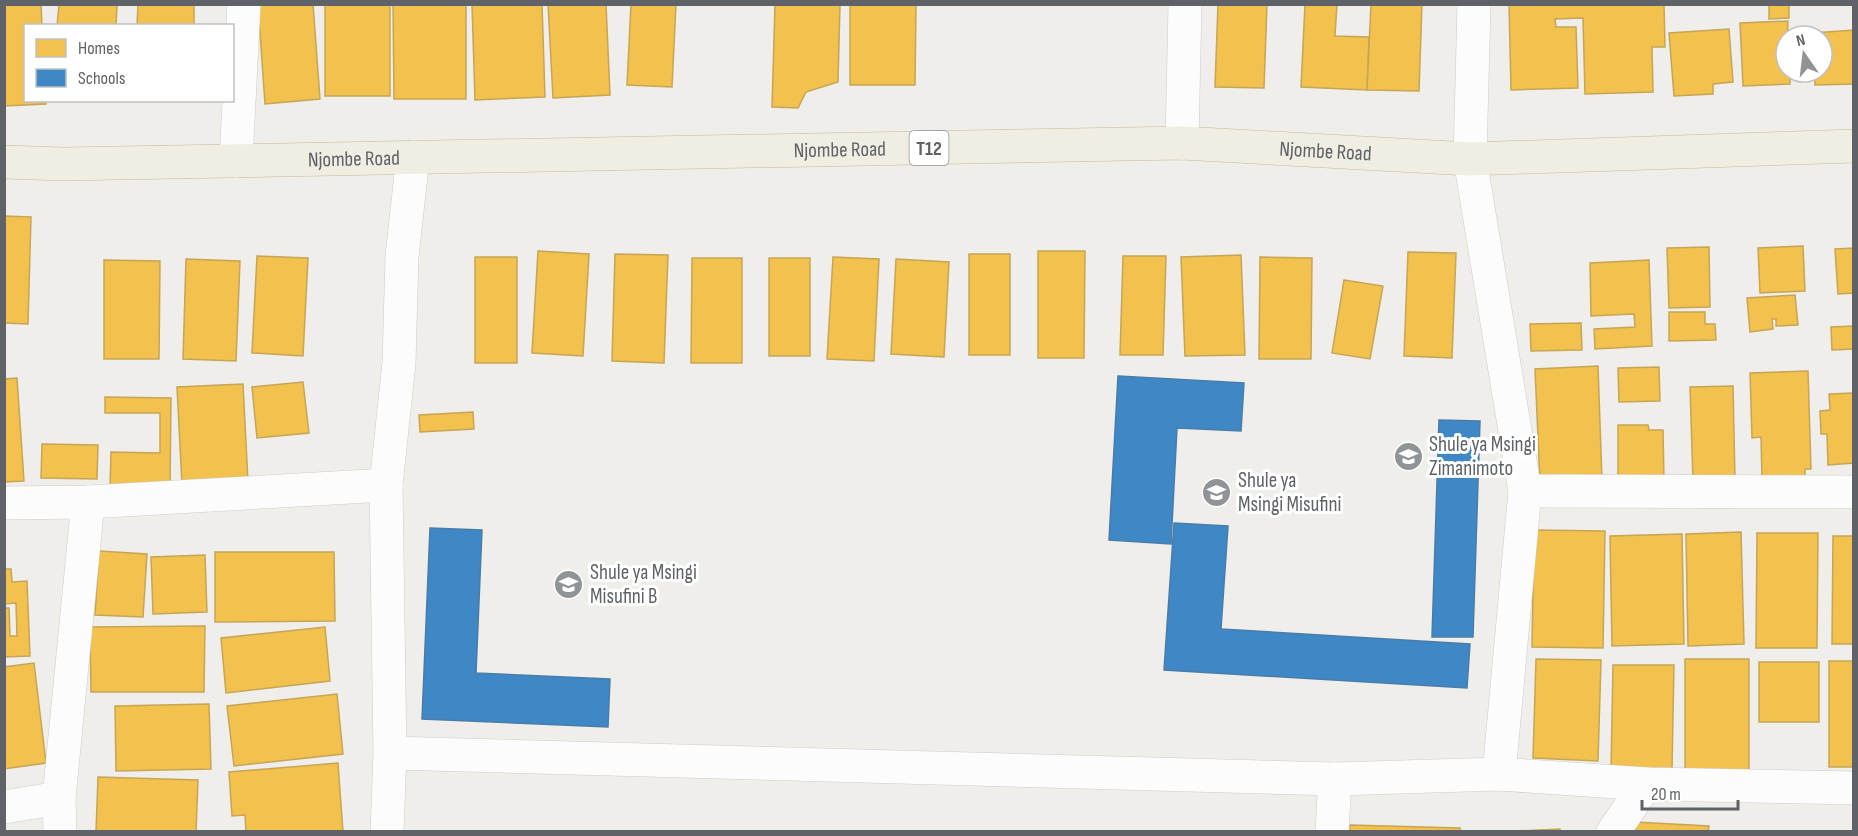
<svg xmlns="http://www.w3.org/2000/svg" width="1858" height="836" font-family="'Sofia Sans Condensed',sans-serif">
	<rect width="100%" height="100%" fill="#efeeea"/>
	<g fill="#f2c14e" stroke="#c6a556" stroke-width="1.5">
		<polygon points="4,4 41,4 42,26 26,26 26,100 46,100 46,104 4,106"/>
		<polygon points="59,4 117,4 116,26 57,26"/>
		<polygon points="138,4 194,4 194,26 137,26"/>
		<polygon points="258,4 313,4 320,99 265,104"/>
		<rect x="325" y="4" width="65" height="92"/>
		<polygon points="393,4 466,4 466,99 394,99"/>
		<polygon points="472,4 542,4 545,97 475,100"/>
		<polygon points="548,4 606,4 610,95 553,98"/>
		<polygon points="631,4 676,4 672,87 627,85"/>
		<polygon points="775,4 840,4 838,82 806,92 798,108 772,107"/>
		<polygon points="850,4 916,4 915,85 850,85"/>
		<polygon points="1218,4 1267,4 1264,88 1215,87"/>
		<polygon points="1305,4 1337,4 1335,36 1369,37 1367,90 1301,87"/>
		<polygon points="1371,4 1422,4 1419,91 1367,90"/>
		<polygon points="1509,4 1664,4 1665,47 1652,47 1653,92 1585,94 1583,18 1555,19 1556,27 1576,27 1578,88 1511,90"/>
		<polygon points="1769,4 1789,4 1789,18 1769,19"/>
		<polygon points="1788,21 1786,72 1790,72 1790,84 1743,86 1740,23"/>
		<polygon points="1729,29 1733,82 1713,84 1713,94 1674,96 1669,33"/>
		<polygon points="1854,30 1854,84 1815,85 1814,72 1822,72 1822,36 1812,36 1812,33"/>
		<polygon points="4,216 31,217 28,324 4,323"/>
		<polygon points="1803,246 1805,291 1760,293 1758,248"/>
		<polygon points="1709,247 1710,307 1669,308 1667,248"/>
		<polygon points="1854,248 1854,293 1838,294 1835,249"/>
		<polygon points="538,251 589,254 583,356 532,353"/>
		<polygon points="1038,251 1085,251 1084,358 1038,358"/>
		<polygon points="1408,252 1456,253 1452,358 1404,356"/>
		<polygon points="615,254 668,255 664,363 612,361"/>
		<rect x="969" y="254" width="41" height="101"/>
		<polygon points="1241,255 1245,355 1185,356 1181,257"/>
		<polygon points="257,256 308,258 303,356 252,353"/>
		<polygon points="1123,256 1166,256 1163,355 1120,355"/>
		<rect x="475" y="257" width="42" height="106"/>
		<polygon points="833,257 879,259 874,361 827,359"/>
		<polygon points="1260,257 1312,258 1311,359 1259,359"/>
		<polygon points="692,258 742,258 742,363 691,363"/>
		<rect x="769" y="258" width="41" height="98"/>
		<polygon points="186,259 240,261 236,361 183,359"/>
		<polygon points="896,259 949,262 944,357 891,354"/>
		<polygon points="104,260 160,261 159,359 104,359"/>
		<polygon points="1649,260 1652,346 1595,349 1594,329 1635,327 1634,314 1591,316 1590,263"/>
		<polygon points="1344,280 1383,286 1370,359 1332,353"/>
		<polygon points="1795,295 1798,325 1776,326 1776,319 1772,319 1773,329 1750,332 1747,298"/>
		<polygon points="1669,312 1705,312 1705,324 1715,324 1716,340 1669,341"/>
		<polygon points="1581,323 1582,350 1531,351 1530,324"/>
		<polygon points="1854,326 1854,349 1832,350 1831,327"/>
		<polygon points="1598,366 1602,480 1540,483 1535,369"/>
		<polygon points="1659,367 1660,401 1619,402 1618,368"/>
		<polygon points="1808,371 1811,469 1805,469 1805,478 1762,480 1761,437 1752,438 1750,373"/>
		<polygon points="17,378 24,481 4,482 4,379"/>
		<polygon points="303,382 309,433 257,438 252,387"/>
		<polygon points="243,384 248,482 182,485 177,387"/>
		<polygon points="1733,386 1735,480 1693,481 1690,387"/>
		<polygon points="1854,393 1854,463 1828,465 1827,434 1821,434 1820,411 1830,410 1829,394"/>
		<polygon points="105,397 171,398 170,489 110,489 111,452 160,453 160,413 105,413"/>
		<polygon points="473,412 474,429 420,432 419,415"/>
		<polygon points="1618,425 1648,425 1649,430 1663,430 1664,481 1618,482"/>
		<polygon points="42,444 98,445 97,479 41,478"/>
		<polygon points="1534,530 1605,531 1603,648 1532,647"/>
		<polygon points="1741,532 1744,644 1688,646 1686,534"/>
		<polygon points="1757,533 1818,533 1817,648 1756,648"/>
		<polygon points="1682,534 1684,644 1612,646 1610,536"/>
		<polygon points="1833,536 1854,536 1854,644 1832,644"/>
		<polygon points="99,551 147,554 143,617 95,615"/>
		<polygon points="215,552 334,552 335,621 215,622"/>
		<polygon points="205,555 207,612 153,614 151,557"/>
		<polygon points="4,569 11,569 12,582 27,581 30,656 4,657 4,608 9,608 10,636 17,636 16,603 4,604"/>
		<polygon points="205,626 204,692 91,692 90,627"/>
		<polygon points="325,627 330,681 226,693 221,638"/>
		<polygon points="1536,659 1601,660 1598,761 1533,758"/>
		<rect x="1685" y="659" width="64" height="114"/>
		<rect x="1829" y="661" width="25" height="106"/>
		<rect x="1759" y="662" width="60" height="60"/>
		<polygon points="34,663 46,763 4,769 4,667"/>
		<polygon points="1613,665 1674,665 1672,770 1611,769"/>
		<polygon points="337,694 343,754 234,766 227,706"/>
		<polygon points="209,704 211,769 116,771 115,706"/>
		<polygon points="338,763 343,832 246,832 245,815 232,816 229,772"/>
		<polygon points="98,777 198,780 196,832 96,832"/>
		<polygon points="1635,822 1709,826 1708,832 1635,832"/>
		<polygon points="1350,825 1460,828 1460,832 1350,832"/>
		<polygon points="1560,829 1560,832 1495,832"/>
	</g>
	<g fill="#3f88c5" stroke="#497da9" stroke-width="1.5">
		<polygon points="1118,376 1244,383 1241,431 1177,428 1171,544 1109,540"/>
		<polygon points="1439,420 1480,421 1473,637 1432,637"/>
		<polygon points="1174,523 1228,526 1221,629 1470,644 1467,688 1164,670"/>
		<polygon points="430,528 482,530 476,673 610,679 608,727 422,719"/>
	</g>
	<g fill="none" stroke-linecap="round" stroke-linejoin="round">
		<defs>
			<g id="street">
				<polyline points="1474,4 1470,159 1525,491 1499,774"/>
				<polyline points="1182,143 1185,4"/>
				<polyline points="236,161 244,4"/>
				<polyline points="1525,491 1854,492"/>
				<polyline points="4,503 88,502 386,485"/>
				<polyline points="390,753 1335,779 1499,774 1646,784 1854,788"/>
				<polyline points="4,807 59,798"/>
				<polyline points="60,832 59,798 88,502"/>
				<polyline points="387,832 390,753 386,485 399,363 402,256 413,157"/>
				<polyline points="1332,832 1335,779"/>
				<polyline points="1613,832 1646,784"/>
			</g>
			<g id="highway">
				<path id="s1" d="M4,162L63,164L1182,143L1470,159L1854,146"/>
			</g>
		</defs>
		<use href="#street" stroke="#cbcccc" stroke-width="34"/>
		<use href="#highway" stroke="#c8b996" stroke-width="34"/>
		<use href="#street" stroke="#fdfcfc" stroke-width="33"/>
		<use href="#highway" stroke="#f0ede3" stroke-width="33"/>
	</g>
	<defs>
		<symbol id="school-disc" viewBox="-11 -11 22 22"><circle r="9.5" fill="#919496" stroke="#fff"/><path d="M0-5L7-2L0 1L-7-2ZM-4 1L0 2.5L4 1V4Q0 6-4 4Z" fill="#fff"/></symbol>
	</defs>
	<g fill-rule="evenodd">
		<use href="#school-disc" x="1392" y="440" width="33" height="33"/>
		<use href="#school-disc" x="1200" y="476" width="33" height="33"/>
		<use href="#school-disc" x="552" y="568" width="33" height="33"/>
	</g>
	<g text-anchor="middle" stroke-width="6" stroke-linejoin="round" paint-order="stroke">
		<rect fill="#fff" stroke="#8f9295" stroke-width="1.5" x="909.5" y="131" width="39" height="34" rx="4.5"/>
		<g font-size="20" font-weight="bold" fill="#5f6368">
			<text x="929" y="155">T12</text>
		</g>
		<g font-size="21" fill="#5f6368" stroke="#fff">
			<text dy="7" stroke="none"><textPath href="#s1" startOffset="836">Njombe Road</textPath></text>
			<text dy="7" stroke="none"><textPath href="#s1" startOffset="1322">Njombe Road</textPath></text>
			<text dy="7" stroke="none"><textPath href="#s1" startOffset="350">Njombe Road</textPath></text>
		</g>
		<g font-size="21" fill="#5f6368" stroke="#fff" text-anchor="start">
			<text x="1429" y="451">Shule ya Msingi<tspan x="1429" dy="24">Zimanimoto</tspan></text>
			<text x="1238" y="487">Shule ya<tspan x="1238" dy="24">Msingi Misufini</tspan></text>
			<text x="590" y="579">Shule ya Msingi<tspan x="590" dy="24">Misufini B</tspan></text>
		</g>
	</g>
	<rect width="1858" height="836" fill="none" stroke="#5f6368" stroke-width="12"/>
	<rect x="24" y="24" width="210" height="78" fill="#ffffff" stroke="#bfc1c3" stroke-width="1.5"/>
	<rect x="36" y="39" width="30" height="18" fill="#f2c14e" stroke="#bfc1c3" stroke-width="1.5"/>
	<text x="78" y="54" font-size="18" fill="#5f6368">Homes</text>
	<rect x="36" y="69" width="30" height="18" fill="#3f88c5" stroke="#bfc1c3" stroke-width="1.5"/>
	<text x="78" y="84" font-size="18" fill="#5f6368">Schools</text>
	<g transform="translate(1804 54) rotate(346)"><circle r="28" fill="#ffffff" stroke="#bfc1c3" stroke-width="1.5"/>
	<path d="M0-4.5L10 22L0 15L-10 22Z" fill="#919496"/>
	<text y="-9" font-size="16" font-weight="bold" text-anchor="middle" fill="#5f6368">N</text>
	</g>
	<path d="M1642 800v9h96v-9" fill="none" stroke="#5f6368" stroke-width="3"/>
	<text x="1651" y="800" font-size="18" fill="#5f6368" stroke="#ffffff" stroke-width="4.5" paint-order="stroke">20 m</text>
</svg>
